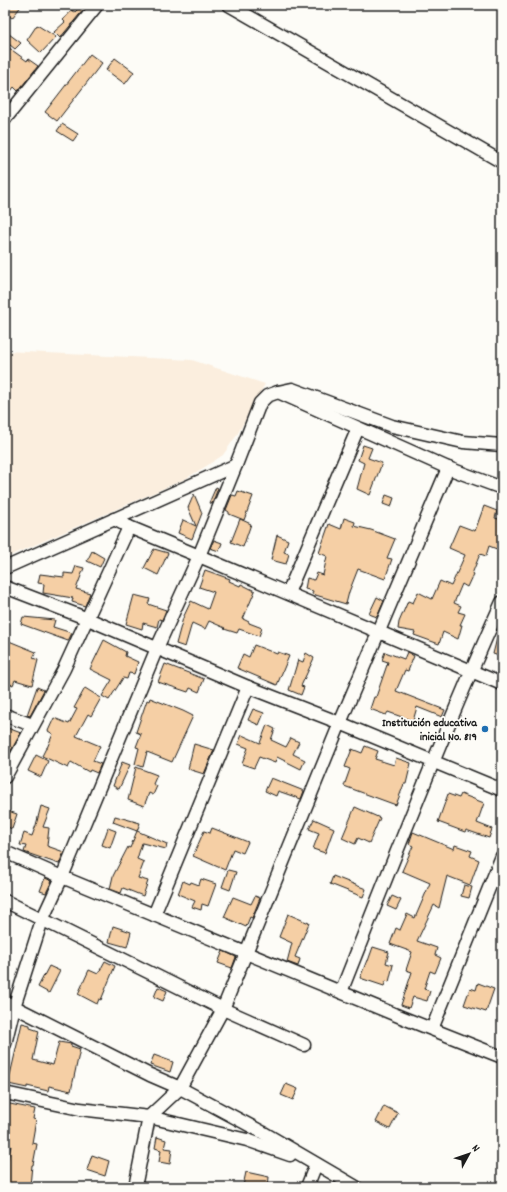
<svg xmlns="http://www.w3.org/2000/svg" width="507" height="1192" font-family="Dekko,sans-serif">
	<rect width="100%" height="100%" fill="#fdfcf7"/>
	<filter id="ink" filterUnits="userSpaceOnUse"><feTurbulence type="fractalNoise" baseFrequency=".025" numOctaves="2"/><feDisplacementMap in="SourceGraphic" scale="8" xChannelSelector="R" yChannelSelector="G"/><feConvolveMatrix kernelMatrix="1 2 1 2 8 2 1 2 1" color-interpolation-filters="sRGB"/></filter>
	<g filter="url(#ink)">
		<polygon fill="#fbeede" points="5,351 192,360 265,384 237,435 223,455 208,465 185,479 5,558"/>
		<g fill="#f5cfa5" stroke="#1c1c1c">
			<polygon points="11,5 22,5 12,18 5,13"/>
			<polygon points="81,6 84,9 60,38 54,32 65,22 63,20 72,10 75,12"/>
			<polygon points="37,25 56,37 41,53 27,40"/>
			<polygon points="9,34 21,43 15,49 5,41 5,39"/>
			<polygon points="5,45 27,61 28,59 38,66 18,91 14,87 5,99"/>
			<polygon points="90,54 102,63 57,121 45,112"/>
			<polygon points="115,58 134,72 125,84 106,70"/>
			<polygon points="62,124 78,134 73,141 57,131"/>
			<polygon points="363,445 372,448 368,458 382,463 370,495 357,489 364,463 358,460"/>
			<polygon points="216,487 218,488 212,504 209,503"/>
			<polygon points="238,491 253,496 244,520 229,514 229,512 226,510 232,495 236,496"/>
			<polygon points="194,494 202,513 192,539 178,533 183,520 196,526 188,508"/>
			<polygon points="386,495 394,498 391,507 383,504"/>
			<polygon points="484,506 497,511 495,518 502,520 502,551 489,546 486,556 480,554 472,574 473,574 467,587 462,584 454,603 461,606 458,612 465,614 460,625 462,625 458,639 443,632 439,644 414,635 415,632 398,629 399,622 408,601 413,603 418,592 432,599 440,581 451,586 465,555 449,548 459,525 475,531"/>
			<polygon points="344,518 355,522 354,526 371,530 395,539 387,558 392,559 385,579 358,569 349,592 346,604 312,594 313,591 305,589 307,578 314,580 317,573 323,575 327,556 319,553 329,524 341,529"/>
			<polygon points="240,519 251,524 243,547 231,542"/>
			<polygon points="277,535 288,540 284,552 289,554 286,564 271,560"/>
			<polygon points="214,540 222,543 219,551 210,548"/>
			<polygon points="154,549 168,553 158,575 144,568"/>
			<polygon points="92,551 104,558 100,567 87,561"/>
			<polygon points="76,566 84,568 76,589 90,593 85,606 72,602 73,598 43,593 44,584 38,583 40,574 64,577 64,573 73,574"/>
			<polygon points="205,570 230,579 229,581 240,586 241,584 255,591 243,619 249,622 249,623 262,628 259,636 239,629 237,633 224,629 225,628 209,621 205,629 192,623 185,647 176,644 183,618 191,601 208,609 214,592 199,587"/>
			<polygon points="134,595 150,599 148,604 166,610 162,620 159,619 157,627 143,623 142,629 126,624"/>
			<polygon points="377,597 384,601 377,617 369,614"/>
			<polygon points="23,617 55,620 53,627 72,633 68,641 21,624"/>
			<polygon points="499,630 502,630 502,657 493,654"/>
			<polygon points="104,640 126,652 125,656 138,662 134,674 129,673 127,679 123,678 109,700 102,696 112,680 90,669"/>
			<polygon points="9,641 36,652 33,658 38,660 32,685 15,680 13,685 5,682 5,649"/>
			<polygon points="254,645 277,654 278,652 289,656 277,685 237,668 243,654 249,657"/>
			<polygon points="385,652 404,659 407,652 414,656 408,671 405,670 396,691 445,710 442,717 417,707 413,721 388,712 386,715 370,709 374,697 376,697 388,662 382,660"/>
			<polygon points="306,653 314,658 301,686 304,687 301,695 289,690 298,660 303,662"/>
			<polygon points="165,664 204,679 199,692 190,688 188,692 158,682"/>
			<polygon points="37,687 44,690 30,716 27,715"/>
			<polygon points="85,688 101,698 91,716 88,714 76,736 100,746 93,761 101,764 97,773 90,770 89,772 71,762 68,768 42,756 46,748 47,748 53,734 48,731 54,718 69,724 77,709 74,708"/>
			<polygon points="150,698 183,711 193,716 172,762 147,752 143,767 135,764 139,748 136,747 141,734 136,732 147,700 149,701"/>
			<polygon points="253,709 264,713 259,725 248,720"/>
			<polygon points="267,725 275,729 271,740 286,747 291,738 299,742 293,754 305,760 301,769 277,757 275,763 259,757 254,768 242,764 248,748 238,744 242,735 260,743"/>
			<polygon points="5,727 21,733 5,761"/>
			<polygon points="194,744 214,750 204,774 188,769"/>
			<polygon points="365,746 378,751 375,759 394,765 396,758 411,763 406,784 404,784 396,805 344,786 350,769 345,767 352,749 362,753"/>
			<polygon points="36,755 48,761 41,777 28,771"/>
			<polygon points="122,762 130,765 119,789 113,786"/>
			<polygon points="136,767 157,775 153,784 157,786 153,795 149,793 144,806 128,800"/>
			<polygon points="271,778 304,791 301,799 278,791 276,796 265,791"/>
			<polygon points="448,794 459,798 461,794 484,803 477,823 492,829 489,838 466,830 465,832 438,822"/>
			<polygon points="41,806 50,809 43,827 49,828 47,846 64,852 59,864 24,852 26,846 20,845 24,833 32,836 36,825"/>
			<polygon points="355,807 380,818 369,843 358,838 355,844 342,838"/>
			<polygon points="5,810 17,814 12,829 5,826"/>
			<polygon points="115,816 140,823 137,831 113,822"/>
			<polygon points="314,819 334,828 325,853 313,849 319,833 309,829"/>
			<polygon points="108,828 116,831 110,848 102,845"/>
			<polygon points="212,828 248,842 243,853 233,849 225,870 193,856 204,831 210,833"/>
			<polygon points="137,831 167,844 166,849 142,843 137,859 144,862 138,878 148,881 143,896 123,888 121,893 110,889 113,876 128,847 130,848"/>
			<polygon points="413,832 454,849 455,845 472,851 470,856 479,860 470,885 447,876 439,908 434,905 417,941 437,948 435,955 441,958 435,973 430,971 424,989 430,991 427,1001 413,997 409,1008 401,1005 412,972 406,970 412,952 390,944 396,928 400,930 407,914 415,918 430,883 402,871 413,846 409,844"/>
			<polygon points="228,870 236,872 230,890 222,887"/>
			<polygon points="333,876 366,889 363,897 330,884"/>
			<polygon points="45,878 52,881 46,893 40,891"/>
			<polygon points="201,879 216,884 208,906 202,904 201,910 192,907 195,901 178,894 183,881 190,884 191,882 199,885"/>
			<polygon points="464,885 472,887 469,898 461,896"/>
			<polygon points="255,896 260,898 252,918 250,917 246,927 224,917 233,897 251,904"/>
			<polygon points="392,896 401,900 396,910 387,906"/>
			<polygon points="288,914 309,923 295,957 300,959 298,966 287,962 292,943 279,937"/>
			<polygon points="113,926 131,932 127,947 109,942"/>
			<polygon points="373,947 389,952 386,963 393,965 389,982 386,981 384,986 360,978 367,960 368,961"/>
			<polygon points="223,951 236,957 232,968 218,963"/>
			<polygon points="105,961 115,966 101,1000 99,999 97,1004 78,994 89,970 98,974"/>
			<polygon points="49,966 60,971 49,993 38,987"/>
			<polygon points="478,983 494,989 486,1012 464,1005 470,988 476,990"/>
			<polygon points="158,987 167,991 163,1001 154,997"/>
			<polygon points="22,1023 30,1025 30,1028 39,1031 33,1060 53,1065 59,1042 71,1044 71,1046 80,1049 71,1091 49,1086 48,1091 27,1086 27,1088 8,1084"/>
			<polygon points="154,1055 173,1062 170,1072 150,1065"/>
			<polygon points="286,1084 298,1089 293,1100 281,1095"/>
			<polygon points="5,1103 35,1109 33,1119 36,1120 32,1143 37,1144 33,1165 32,1165 30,1186 5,1183 5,1162 7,1162 11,1146 5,1145 9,1129 5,1128"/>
			<polygon points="384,1106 398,1113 390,1129 376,1122"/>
			<polygon points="157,1137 166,1140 164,1148 172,1149 170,1164 159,1162 161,1150 155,1148"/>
			<polygon points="92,1155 109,1161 105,1176 87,1170"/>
			<polygon points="246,1172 269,1177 268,1187 243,1186"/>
		</g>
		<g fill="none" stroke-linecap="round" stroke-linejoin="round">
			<defs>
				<g id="street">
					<polyline points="229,5 502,162"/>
					<polyline points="5,119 97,5"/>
					<polyline points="278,392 292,389 392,426 463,442 502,445"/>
					<polyline points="236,465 260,403 267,396 278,392 448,468 502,488"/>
					<polyline points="114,519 129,527 199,556 502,684"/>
					<polyline points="5,568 236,465 199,556 157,648 62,877 42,920 14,1007 5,1044"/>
					<polyline points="5,587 88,619 248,687 340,723 502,790"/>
					<polyline points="288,593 358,428"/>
					<polyline points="5,715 32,725"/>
					<polyline points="5,777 64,669 129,527"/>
					<polyline points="5,852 62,877 401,1017 502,1057"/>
					<polyline points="5,901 223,1009 304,1045"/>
					<polyline points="154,915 248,687"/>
					<path d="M341,992C393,861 444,730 502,602"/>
					<polyline points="5,1002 150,1075 180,1088 262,1132 356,1187"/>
					<polyline points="432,1029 502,856"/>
					<polyline points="5,1093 80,1109 149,1117 247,1140 290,1155"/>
					<polyline points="135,1187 149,1117 180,1088 223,1009 340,723 448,468"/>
					<polyline points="307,1187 316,1164"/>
				</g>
			</defs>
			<use href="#street" stroke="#1c1c1c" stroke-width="15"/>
			<use href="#street" stroke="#fdfcf7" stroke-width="12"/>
		</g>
	</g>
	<circle fill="#1f6fb2" stroke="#fdfcf7" stroke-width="1.5" cx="485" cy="729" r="4"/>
	<g text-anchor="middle" stroke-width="3.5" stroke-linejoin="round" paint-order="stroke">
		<g font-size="12" font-weight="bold" fill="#1c1c1c" stroke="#fdfcf7" text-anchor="end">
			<text x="477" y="726">Institución educativa<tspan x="477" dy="14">inicial No. 819</tspan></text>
		</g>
	</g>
	<rect width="507" height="1192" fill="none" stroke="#fdfcf7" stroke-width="20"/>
	<rect x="10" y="10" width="487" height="1172" fill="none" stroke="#1c1c1c" stroke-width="1.5" filter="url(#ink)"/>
	<g transform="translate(469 1154) rotate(50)" stroke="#fdfcf7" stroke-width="3" paint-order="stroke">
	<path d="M0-3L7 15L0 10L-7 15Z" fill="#1c1c1c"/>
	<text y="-6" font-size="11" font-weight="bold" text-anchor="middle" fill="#1c1c1c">N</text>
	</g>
</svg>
